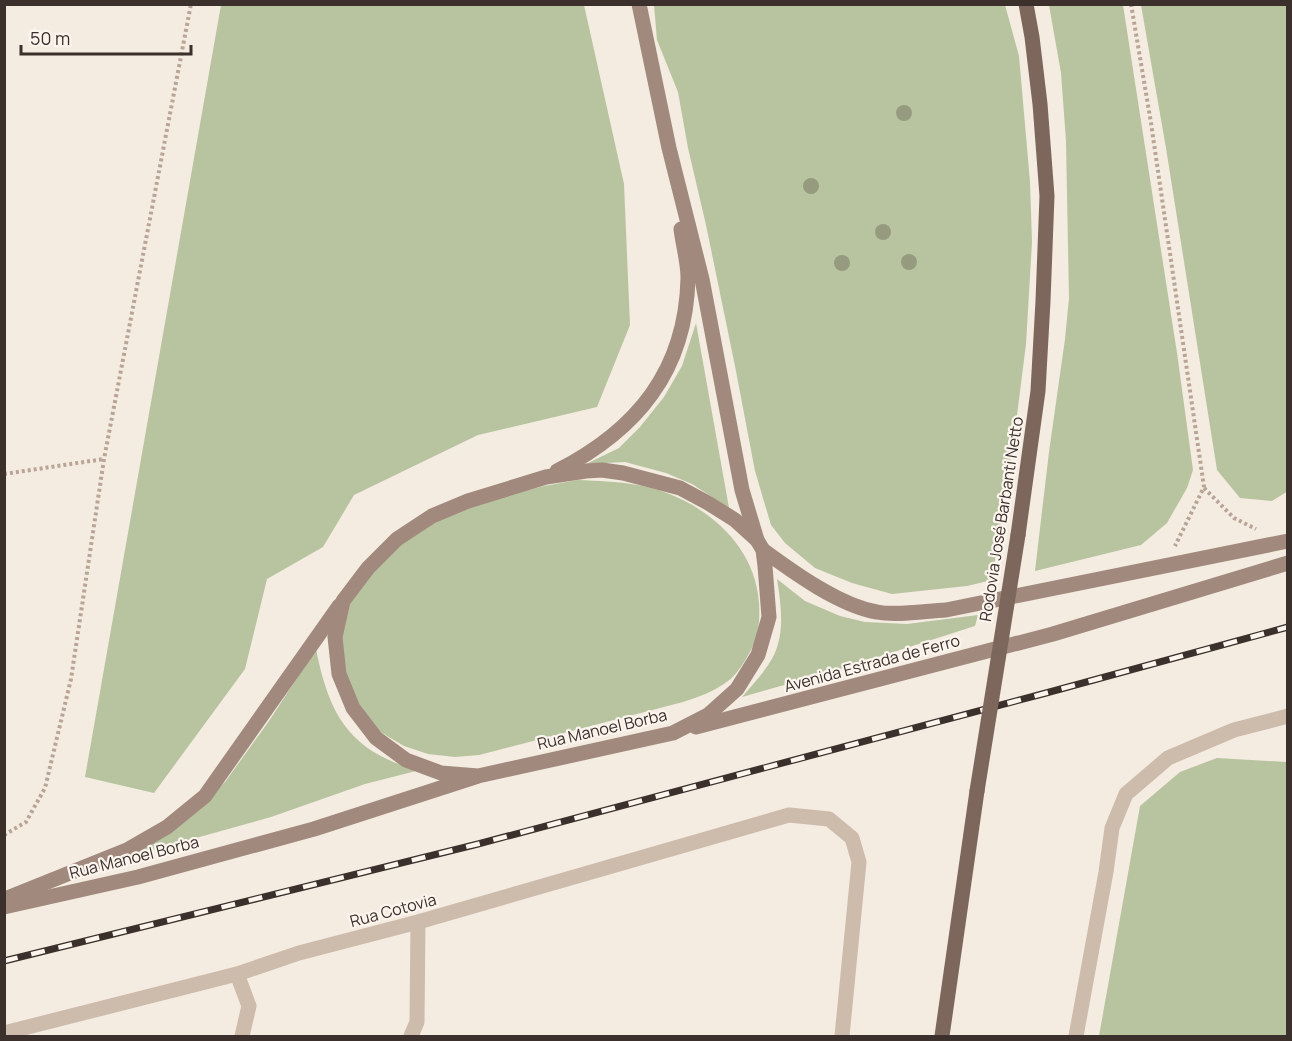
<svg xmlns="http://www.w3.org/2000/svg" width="1292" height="1041" font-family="Manrope,sans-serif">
	<rect width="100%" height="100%" fill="#f4ebe1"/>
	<g fill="#b8c4a0">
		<polygon points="221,5 584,5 624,184 630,325 597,407 478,435 354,495 323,547 267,579 245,669 154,793 85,777"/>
		<polygon points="654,5 1005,5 1019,56 1030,182 1032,242 1026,344 1016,423 992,580 967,586 892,594 852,583 815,568 785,543 771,525 755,471 735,366 706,225 688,148 678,92 657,40"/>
		<polygon points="1049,5 1123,5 1177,353 1193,470 1187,488 1167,523 1141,545 1035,571 1049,452 1065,339 1069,298 1066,141 1061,73"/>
		<polygon points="1141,5 1287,5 1288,491 1272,501 1240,498 1217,470 1166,148"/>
		<polygon points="696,323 729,508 692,484 666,473 625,462 586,464 619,448 640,427 664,397 682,366"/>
		<path d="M578,480C618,482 648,482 685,501C725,522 756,557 759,603C760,619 759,634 752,648C747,658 737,675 728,681C715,691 699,697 683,702L479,755L455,757L428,754L404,746L382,733L369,722L357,705L343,673L340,638L348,601L400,542L437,520L488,500L544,486Z"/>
		<path d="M777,579L805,601L840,616L865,622L907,624L978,615L975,626L834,671L742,697C753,684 766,671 774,655C785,631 781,604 777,579Z"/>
		<path d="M316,649C325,694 338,734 381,756C392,762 404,766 416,771L365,784L271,817L135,855L209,797L225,782L269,721Z"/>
		<polygon points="1217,758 1287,762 1287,1036 1099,1036 1140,806 1180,772"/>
	</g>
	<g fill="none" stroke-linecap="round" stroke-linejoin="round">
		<g stroke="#b9a596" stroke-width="4" stroke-dasharray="3 3" stroke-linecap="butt">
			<polyline points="1131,4 1151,123 1204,487 1175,546"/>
			<polyline points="4,474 104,459"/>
			<polyline points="1204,488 1234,518 1256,529"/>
			<polyline points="4,835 26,822 45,788 71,679 104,459 191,4"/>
		</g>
		<g stroke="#cdbbac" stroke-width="15">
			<polyline points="4,1033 237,974 299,953 418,922 789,815 829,819 852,838 859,862 842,1036"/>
			<polyline points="1076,1036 1106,872 1112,828 1126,794 1168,758 1234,730 1288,716"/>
		</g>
		<g stroke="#cdbbac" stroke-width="15">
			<polyline points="237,974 249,1006 242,1036"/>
			<polyline points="411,1036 417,1022 418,922"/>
		</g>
		<g stroke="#a18a7d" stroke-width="15">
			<polyline points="639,4 669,148 702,279 742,490 757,540"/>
			<path d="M557,471C637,430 686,371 688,278C688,262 683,245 681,229"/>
			<path d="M763,550C793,572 840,606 877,612C897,616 925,611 946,610L1288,541"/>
			<polyline points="696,727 1053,634 1288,563"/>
			<polyline points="5,899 127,850 167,827 205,796 339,606"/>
			<polyline points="4,907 138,877 314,829 478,776 673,733 708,715 737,689 758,655 769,617 765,566 763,550 757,540 735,520 708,503 680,488 623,473 602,470 586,471 546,477 468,501 432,516 397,539 368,568 343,601 335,637 339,674 353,708 376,738 406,760 441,773 478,776"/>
		</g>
		<g stroke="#7d675c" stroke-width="15">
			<polyline points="1018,535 1038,391 1043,301 1047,196 1040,104 1032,37 1026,4"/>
			<polyline points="942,1036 977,791"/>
		</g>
		<defs>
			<polyline id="rail" points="4,961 478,844 1046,693 1288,627"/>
		</defs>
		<use href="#rail" stroke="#3b302b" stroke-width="7"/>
		<use href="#rail" stroke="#fbf5ee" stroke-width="4.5" stroke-dasharray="14" stroke-linecap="butt"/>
		<polyline stroke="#7d675c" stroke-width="15" points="977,791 1018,535"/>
	</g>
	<g fill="#969b7f">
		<circle cx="904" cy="113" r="8"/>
		<circle cx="811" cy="186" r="8"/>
		<circle cx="883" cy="232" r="8"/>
		<circle cx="909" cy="262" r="8"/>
		<circle cx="842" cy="263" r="8"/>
	</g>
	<g text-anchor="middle" stroke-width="4.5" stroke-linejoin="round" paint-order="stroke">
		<g font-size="16" fill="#3b302b" stroke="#fbf5ee">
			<text transform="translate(1001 519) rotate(-81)" y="6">Rodovia José Barbanti Netto</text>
			<text transform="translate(872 663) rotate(-15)" y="6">Avenida Estrada de Ferro</text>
			<text transform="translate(602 729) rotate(-13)" y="6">Rua Manoel Borba</text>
			<text transform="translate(134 857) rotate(-14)" y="6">Rua Manoel Borba</text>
			<text transform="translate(393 910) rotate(-15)" y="6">Rua Cotovia</text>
		</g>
	</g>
	<rect width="1292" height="1041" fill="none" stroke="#3b302b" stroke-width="12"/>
	<path d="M21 45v9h170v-9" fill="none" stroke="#3b302b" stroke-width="3"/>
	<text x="30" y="45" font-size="18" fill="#3b302b" stroke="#fbf5ee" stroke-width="4.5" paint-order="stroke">50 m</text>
</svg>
